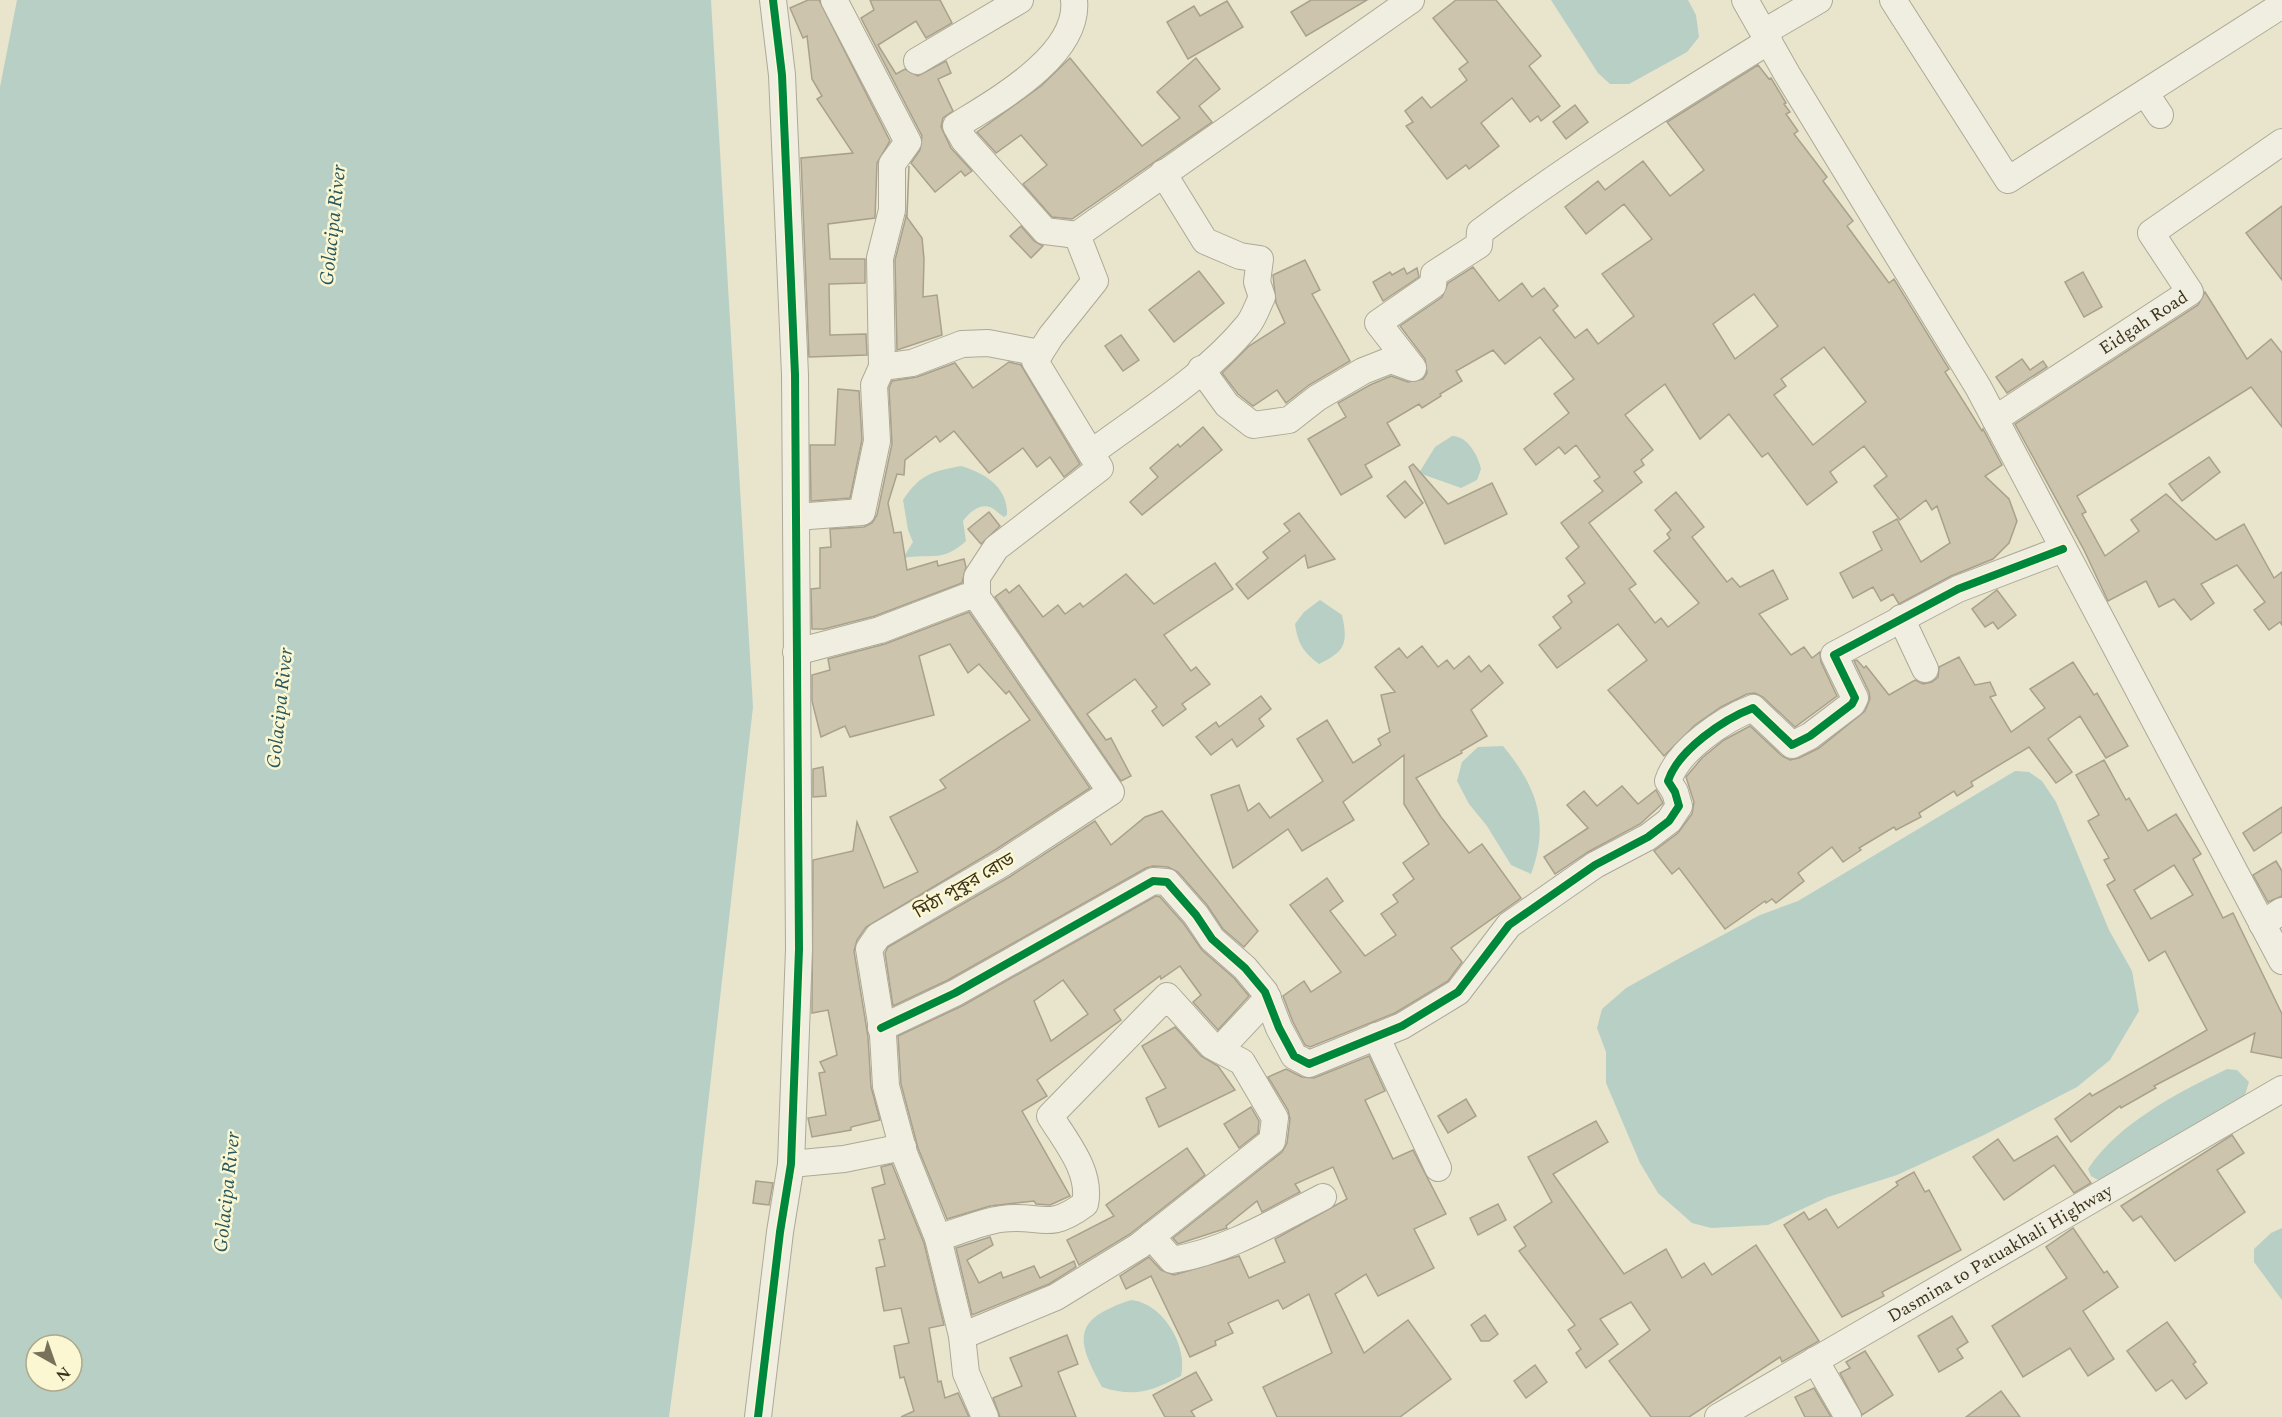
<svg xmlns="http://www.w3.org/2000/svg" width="2282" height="1417" font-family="Spectral,'Noto Sans Bengali',serif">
	<rect width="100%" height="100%" fill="#e8e5cc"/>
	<g fill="#b8cfc6" fill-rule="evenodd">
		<path d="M17,0H711L753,707L694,1228L669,1417H0V87ZM36,1345H72V1381H36Z"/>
		<polygon points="1551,0 1688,0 1696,15 1699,37 1687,52 1629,84 1610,84 1598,73"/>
		<path d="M1452,436C1468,436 1478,456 1481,469L1477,480L1461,488L1419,473L1435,447Z"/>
		<path d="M961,466C985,473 1008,487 1007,515L1004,517C999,514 996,510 992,508C980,502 969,513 963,521L966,541C942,563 931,553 903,558L913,542L908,530L903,500C921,473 932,472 961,466Z"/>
		<path d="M1320,600L1342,615C1348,643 1346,651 1319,664C1303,652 1298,644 1295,624L1304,612Z"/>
		<path d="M1503,746C1537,787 1550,823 1531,874L1511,865L1487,826L1469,804L1457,781L1462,762L1478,747Z"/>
		<polygon points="2015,771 2029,772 2042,781 2056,802 2109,930 2132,971 2139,1011 2110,1060 2077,1087 1984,1135 1897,1175 1828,1197 1768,1225 1711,1228 1692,1223 1658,1193 1640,1163 1606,1083 1606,1052 1597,1028 1602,1009 1626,988 1680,958 1760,915 1798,901"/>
		<path d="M2227,1069L2237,1070L2249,1082L2244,1098L2100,1181L2091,1176L2088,1169C2118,1123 2179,1092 2227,1069Z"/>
		<polygon points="2282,1228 2282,1300 2254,1262 2254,1249 2271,1233"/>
		<path d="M1131,1300C1163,1303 1188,1346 1181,1376C1152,1391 1134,1398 1102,1387C1074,1337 1074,1319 1131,1300Z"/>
	</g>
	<g fill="#ccc4ad" stroke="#a9a18b" stroke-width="1.5" fill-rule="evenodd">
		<polygon points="808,0 819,0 890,141 877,163 875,218 828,224 830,259 865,259 865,283 829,284 830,335 866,334 867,355 809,357 801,158 853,153 817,99 822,96 812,79 807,36 803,38 790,8"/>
		<polygon points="870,0 940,0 952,23 926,38 916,21 878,45 896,74 905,69 918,76 946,61 951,73 938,79 953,111 943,118 941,127 951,148 972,171 965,176 961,171 935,192 911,163 920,150 922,136 861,18 874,10"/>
		<polygon points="1311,0 1367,0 1306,36 1291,12"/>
		<polygon points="1456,0 1496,0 1541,56 1529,66 1560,106 1541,121 1538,116 1530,122 1512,98 1481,123 1499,146 1469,169 1466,165 1447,179 1406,126 1413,122 1405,111 1422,97 1431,108 1467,80 1459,69 1468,62 1433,18"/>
		<polygon points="1227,1 1243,27 1188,59 1167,22 1194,6 1200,16"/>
		<polygon points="1070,58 1142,146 1180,118 1157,92 1196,58 1220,89 1199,106 1212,122 1072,219 1052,217 1023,184 1047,165 1021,135 996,153 977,132 1041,86"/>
		<path d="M1758,65L1769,79L1771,78L1786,103L1784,104L1790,112L1786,114L1798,131L1794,134L1827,177L1823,181L1853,221L1847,226L1889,283L1894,279L1949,369L1945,372L1982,431L1983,429L2002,465L1985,476L2009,499L2017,521L2009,543L1993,559L1951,576L1899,604L1893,594L1881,601L1873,587L1853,598L1840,573L1882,550L1873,532L1897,519L1921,562L1950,543L1937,506L1932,510L1926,500L1900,520L1874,486L1887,476L1864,446L1830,472L1837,482L1807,505L1768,453L1762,457L1729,414L1700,439L1665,384L1625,415L1653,450L1641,460L1644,465L1634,472L1642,482L1589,523L1636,584L1629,589L1655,623L1661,618L1668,627L1699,603L1654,551L1670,538L1667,534L1671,530L1655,510L1676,492L1704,527L1692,537L1727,582L1732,578L1740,587L1773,570L1788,599L1759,614L1791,655L1804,647L1812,658L1820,652L1821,662L1837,696L1795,727L1763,697L1755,693L1747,694L1721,707L1695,725L1664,756L1608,690L1647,660L1618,624L1557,668L1539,645L1561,628L1553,617L1572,602L1568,596L1585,583L1566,558L1579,547L1561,523L1603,491L1594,481L1600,477L1576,445L1565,454L1559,447L1536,465L1524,449L1569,413L1554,394L1574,379L1540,337L1505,364L1493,350L1456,371L1462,381L1440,394L1441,396L1422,408L1419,404L1387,423L1400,445L1365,465L1372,477L1341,495L1308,439L1346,417L1338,403L1370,385L1391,376L1408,382L1423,379L1427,373L1425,359L1400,326L1442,297L1448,283L1473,267L1499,301L1522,283L1532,297L1544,288L1558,306L1553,310L1575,338L1587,329L1598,344L1634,316L1602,274L1652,239L1624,204L1586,234L1565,207L1598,181L1605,190L1643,161L1670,196L1704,170L1667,122ZM1754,294L1778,326L1735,359L1713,324ZM1824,347L1866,402L1813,445L1774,395L1786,386L1781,379Z"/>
		<polygon points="1575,105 1588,122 1566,139 1553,122"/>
		<polygon points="909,166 907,216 906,216 922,238 924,259 923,297 937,295 942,335 897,350 895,260 907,213"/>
		<polygon points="2282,206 2282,280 2246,233"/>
		<polygon points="1021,226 1034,241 1043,246 1031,258 1010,236"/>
		<polygon points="1305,260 1320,290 1312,294 1350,361 1309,385 1286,403 1277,390 1253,406 1238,394 1222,373 1249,346 1285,323 1276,303 1273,275"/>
		<polygon points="1404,268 1407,274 1417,268 1419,277 1383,301 1373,282 1390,272 1392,275"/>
		<polygon points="1199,271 1224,303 1174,342 1149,310"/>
		<polygon points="2083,272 2102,307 2084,317 2065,282"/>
		<polygon points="2205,292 2247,359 2271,339 2282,353 2282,427 2251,387 2077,496 2086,512 2082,514 2105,556 2139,531 2131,520 2166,494 2216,540 2244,524 2274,578 2282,572 2282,625 2280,622 2269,630 2254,610 2265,602 2237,565 2201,584 2214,603 2191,620 2174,599 2159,607 2146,581 2108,601 2084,550 2015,424 2198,305"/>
		<polygon points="1121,335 1139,360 1123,371 1105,346"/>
		<polygon points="2022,359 2030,370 2043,361 2047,367 2007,393 1996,377"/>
		<polygon points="1009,362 1021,365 1080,464 1064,477 1050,457 1037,467 1023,448 989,473 954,431 940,442 936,436 905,460 904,475 897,474 888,503 894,533 901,532 907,570 937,561 938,566 964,559 966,567 962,583 875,616 824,629 812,629 811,589 820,588 820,548 831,547 830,529 864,527 872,523 877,515 892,444 889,388 892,381 917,377 955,363 973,388"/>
		<polygon points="838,389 859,391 862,440 850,498 811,501 810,445 835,445"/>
		<polygon points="1203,427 1222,450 1142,515 1130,502 1158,477 1150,468 1178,444 1180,447"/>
		<polygon points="2209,457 2220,472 2182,501 2169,484"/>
		<polygon points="1413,464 1448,504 1492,483 1507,514 1445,544 1409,467"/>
		<polygon points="1405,481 1423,503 1405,518 1387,496"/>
		<polygon points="989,512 1000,526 981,544 968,529"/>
		<polygon points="1299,513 1335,559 1308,568 1305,555 1248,599 1236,584 1268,558 1263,552 1290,531 1284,524"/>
		<polygon points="1215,563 1233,589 1164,635 1191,671 1196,667 1210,684 1182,704 1186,709 1163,726 1152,711 1157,707 1135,679 1087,714 1106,740 1111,738 1131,776 1121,781 995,597 1006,589 1009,593 1019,585 1043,617 1058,605 1065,614 1080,603 1083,607 1126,574 1154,604"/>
		<polygon points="1997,590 2016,615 1998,629 1993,622 1985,627 1972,609"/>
		<polygon points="969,612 1090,788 995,850 866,927 857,940 854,951 868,1037 871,1087 880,1120 851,1127 851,1130 812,1137 808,1118 826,1115 819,1073 825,1072 820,1062 837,1055 828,1010 812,1013 813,860 853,851 857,822 884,888 918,872 890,817 946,788 940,780 1030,720 1009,691 1006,694 979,664 968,673 950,644 919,656 934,715 850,737 845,726 821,737 812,701 812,675 830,670 828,659 885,644"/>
		<polygon points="1422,646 1438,667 1447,660 1454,669 1469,656 1481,672 1489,665 1503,683 1471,710 1487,736 1461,751 1462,753 1416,778 1441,817 1469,853 1482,844 1521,898 1451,948 1462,962 1448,981 1395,1013 1310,1047 1305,1045 1293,1022 1283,996 1304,981 1311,992 1341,972 1290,905 1327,878 1343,901 1330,911 1365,956 1396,935 1381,914 1398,902 1393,895 1414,879 1403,863 1429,844 1404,804 1404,755 1343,802 1354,820 1302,851 1288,829 1233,868 1211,795 1239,785 1248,811 1259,803 1270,818 1323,781 1297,739 1327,720 1353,763 1381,745 1378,739 1390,732 1381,695 1395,692 1375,667 1399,648 1407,658"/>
		<polygon points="1959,657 1975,685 1990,682 1996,695 1990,697 2011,732 2045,708 2030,689 2073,662 2094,695 2097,693 2128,746 2106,758 2080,716 2048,739 2072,772 2056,783 2029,747 1971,782 1973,786 1957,796 1954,791 1919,813 1921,817 1896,830 1894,827 1859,848 1861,850 1843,862 1832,847 1798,873 1804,881 1776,903 1772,899 1766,903 1765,901 1725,929 1679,868 1672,874 1654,851 1678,833 1692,814 1694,802 1686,777 1702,758 1724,740 1750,726 1782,756 1790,760 1799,758 1819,748 1865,711 1870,699 1869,692 1854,661 1857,660 1864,668 1866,666 1889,695 1915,680 1923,684 1932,682 1938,677 1939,667"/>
		<polygon points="1261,696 1271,709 1259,719 1264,726 1237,747 1232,739 1211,755 1196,737 1216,722 1219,727"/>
		<path d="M2104,760L2126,800L2129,798L2148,831L2176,814L2201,854L2193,859L2223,918L2233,913L2282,1014V1058L2251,1052L2255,1033L2154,1086L2156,1088L2121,1108L2120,1106L2071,1142L2055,1119L2090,1093L2092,1096L2207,1030L2165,951L2149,961L2107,885L2115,880L2104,860L2109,858L2088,821L2099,815L2076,775ZM2174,865L2193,895L2151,919L2134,890Z"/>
		<polygon points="823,767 826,796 813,797 813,769"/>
		<polygon points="1622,786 1638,804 1656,790 1663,803 1640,824 1588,852 1555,874 1544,857 1588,828 1567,805 1584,791 1597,806"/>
		<polygon points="2282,807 2282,832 2254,851 2243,833"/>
		<polygon points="1162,811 1258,931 1244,947 1223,929 1207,905 1178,872 1168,867 1153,866 1146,868 948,980 893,1006 885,953 888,947 1011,876 1095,821 1111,845 1145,817"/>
		<polygon points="2276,861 2282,871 2282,896 2268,902 2253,875"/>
		<path d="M1156,896L1160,897L1184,924L1202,950L1234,978L1249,996L1218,1030L1193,1002L1201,995L1180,966L1161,979L1160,976L1114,1010L1121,1020L1037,1080L1047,1096L1022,1111L1070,1196L1050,1205L1036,1204L1034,1201L990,1206L947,1219L918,1148L901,1084L898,1036L962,1006ZM1063,980L1088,1014L1051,1041L1034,1001Z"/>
		<polygon points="1175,1027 1201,1056 1218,1066 1235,1090 1159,1127 1146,1098 1166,1088 1142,1046"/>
		<polygon points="1369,1056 1385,1091 1365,1100 1393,1159 1413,1150 1446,1214 1414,1229 1434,1268 1378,1296 1366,1274 1335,1294 1364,1353 1408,1320 1451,1379 1400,1417 1277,1417 1263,1387 1332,1353 1309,1294 1283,1309 1278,1300 1228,1323 1233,1333 1215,1341 1216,1345 1190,1357 1151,1276 1126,1289 1120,1276 1149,1257 1161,1270 1174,1275 1239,1256 1249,1278 1285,1262 1275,1239 1347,1199 1333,1167 1295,1184 1300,1192 1262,1212 1257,1201 1226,1226 1227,1228 1178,1244 1173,1238 1282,1152 1287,1143 1290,1119 1288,1110 1268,1077 1286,1069 1302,1077 1314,1078"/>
		<polygon points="1466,1099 1476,1116 1448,1133 1438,1116"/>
		<polygon points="1251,1107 1259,1121 1258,1133 1239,1148 1224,1124"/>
		<polygon points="1596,1121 1608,1142 1553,1174 1624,1274 1666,1249 1682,1278 1704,1263 1712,1275 1756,1245 1819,1341 1782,1362 1780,1357 1689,1417 1651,1417 1609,1361 1650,1330 1631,1302 1600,1319 1618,1344 1586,1368 1576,1353 1581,1349 1568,1330 1575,1325 1519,1251 1526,1246 1514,1227 1552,1202 1528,1157"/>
		<polygon points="2232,1135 2244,1153 2217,1170 2245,1212 2175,1261 2141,1216 2133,1221 2121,1206"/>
		<polygon points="2057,1136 2091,1183 2074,1193 2054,1165 2004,1200 1973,1157 1998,1139 2014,1161"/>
		<polygon points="1187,1148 1205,1175 1130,1234 1079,1265 1067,1240 1114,1216 1106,1205"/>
		<polygon points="892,1164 924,1243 944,1325 929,1328 938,1382 941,1381 945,1398 958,1393 969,1417 901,1417 914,1411 904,1377 900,1378 894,1346 909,1343 901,1308 884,1311 876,1268 885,1266 879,1240 885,1239 872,1188 885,1184 881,1167"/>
		<polygon points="1914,1172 1925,1192 1929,1190 1961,1250 1882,1292 1884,1296 1842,1317 1784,1225 1804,1212 1809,1220 1826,1209 1838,1228 1898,1185 1896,1182"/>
		<polygon points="756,1181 773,1183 769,1205 753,1203"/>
		<polygon points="1498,1204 1506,1220 1478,1235 1470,1218"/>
		<polygon points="2073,1228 2104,1273 2107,1271 2118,1287 2083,1311 2114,1359 2088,1376 2070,1348 2023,1377 1992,1326 2067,1278 2046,1247"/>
		<polygon points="990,1237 993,1245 967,1260 979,1283 1001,1272 1003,1278 1034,1266 1040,1278 1074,1261 1076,1267 1049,1284 972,1315 956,1248"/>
		<polygon points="1485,1315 1498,1334 1489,1341 1481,1341 1471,1325"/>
		<polygon points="1952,1316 1968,1342 1957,1349 1963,1358 1939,1372 1918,1336"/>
		<polygon points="2167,1322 2196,1362 2193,1364 2207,1383 2186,1399 2172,1380 2156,1391 2127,1351"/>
		<polygon points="1067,1335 1078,1364 1058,1372 1076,1417 1000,1417 993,1398 1022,1386 1010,1358"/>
		<polygon points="1865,1351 1893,1395 1862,1415 1840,1373 1850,1368 1846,1362"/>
		<polygon points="1535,1365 1547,1382 1526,1398 1514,1381"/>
		<polygon points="1196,1372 1212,1400 1191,1411 1195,1417 1165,1417 1153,1395"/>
		<polygon points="1814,1388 1831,1417 1805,1417 1795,1397"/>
		<polygon points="2001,1391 2020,1417 1966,1417"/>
	</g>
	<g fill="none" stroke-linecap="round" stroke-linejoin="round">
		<defs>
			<g id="minor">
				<path d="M1074,0C1080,55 996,101 956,126L964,140L1045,231L1077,235"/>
				<polyline points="1745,0 1787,74 1978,387 2282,961"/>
				<polyline points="1893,0 2008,180 2282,5"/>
				<polyline points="1764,32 1819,0"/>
				<polyline points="917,61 1020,0"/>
				<polyline points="2146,94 2160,115"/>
				<polyline points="882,367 912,363 962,344 988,343 1040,353"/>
				<path d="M1201,369L1227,405L1253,425L1289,420L1317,398L1363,371L1391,360L1413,368L1378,323L1433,285L1434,274L1479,245L1480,232C1572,163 1670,102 1769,41"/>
				<path id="s1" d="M1995,419L2190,292L2151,233L2282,142"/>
				<path d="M1091,453C1143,414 1205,377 1247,326C1254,318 1257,307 1262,297L1257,282L1260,259L1240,256L1205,241L1163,173"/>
				<polyline points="796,517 862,512 877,441 874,385 882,367 880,258 892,210 892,164 908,142 834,0"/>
				<polyline points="977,597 977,577 996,548 1100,468 1035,361 1051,336 1095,281 1077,235 1411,0"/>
				<polyline points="1901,618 1925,669"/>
				<polyline points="796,652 880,630 966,597 977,597 1111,792 1003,863 878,936 869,949 883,1035 886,1086 904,1153 938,1238 962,1336 966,1373 985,1417"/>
				<polyline points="2262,924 2282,911"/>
				<path d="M881,1028L955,993L1153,881L1167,882L1196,915L1212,939L1245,968L1265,992L1279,1028L1294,1056L1309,1064L1402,1026L1458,992L1509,925L1595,865L1648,837L1669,821L1679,806L1675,792L1668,781C1678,750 1724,719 1753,708L1792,745L1810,736L1852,704L1855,698L1834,655L1958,589L2063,549"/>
				<polyline points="1376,1036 1438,1168"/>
				<polyline points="1221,1048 1268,998"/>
				<polyline points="791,1164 844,1159 903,1147"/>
				<path d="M1151,1236L1172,1260C1225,1252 1276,1221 1323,1197"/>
				<path d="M938,1238C958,1232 980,1222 1001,1219C1041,1213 1046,1233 1085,1204C1092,1172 1066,1142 1050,1116L1167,996L1212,1046L1242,1062L1275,1118L1272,1141L1139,1246L1056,1297L962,1336"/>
				<polyline points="1815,1360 1848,1417"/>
				<polyline points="758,1417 780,1232 791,1164 799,949 795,375 782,75 773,0"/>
				<path id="s2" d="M1718,1417L2282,1089"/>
			</g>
		</defs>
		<use href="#minor" stroke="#ada996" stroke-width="28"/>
		<use href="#minor" stroke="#efeee0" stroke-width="26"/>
		<defs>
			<g id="cycleway">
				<path d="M881,1028L955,993L1153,881L1167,882L1196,915L1212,939L1245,968L1265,992L1279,1028L1294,1056L1309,1064L1402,1026L1458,992L1509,925L1595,865L1648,837L1669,821L1679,806L1675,792L1668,781C1678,750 1724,719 1753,708L1792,745L1810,736L1852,704L1855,698L1834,655L1958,589L2063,549"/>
				<polyline points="758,1417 780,1232 791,1164 799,949 795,375 782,75 773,0"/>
			</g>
		</defs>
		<use href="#cycleway" stroke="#faf7d2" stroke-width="11"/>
		<use href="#cycleway" stroke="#00873e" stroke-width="8"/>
	</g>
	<g text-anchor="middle" stroke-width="5" stroke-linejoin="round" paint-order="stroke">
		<g font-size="18" fill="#3d331c" stroke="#faf7d2">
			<text dy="6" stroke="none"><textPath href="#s1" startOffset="177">Eidgah Road</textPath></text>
			<text transform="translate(964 885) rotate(-30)" y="6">মিঠা পুকুর রোড</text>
			<text dy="6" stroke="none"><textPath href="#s2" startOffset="326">Dasmina to Patuakhali Highway</textPath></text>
		</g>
		<g font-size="20" font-style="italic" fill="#29575f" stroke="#faf7d2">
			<text transform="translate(332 225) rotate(-84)" y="7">Golacipa River</text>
			<text transform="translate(279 708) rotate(-84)" y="7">Golacipa River</text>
			<text transform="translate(226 1192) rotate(-84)" y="7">Golacipa River</text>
		</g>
	</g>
	<g transform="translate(54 1363) rotate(140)"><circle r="28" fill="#faf7d2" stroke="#aea989" stroke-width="1.5"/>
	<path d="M0-4.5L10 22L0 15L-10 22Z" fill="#79715a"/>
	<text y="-9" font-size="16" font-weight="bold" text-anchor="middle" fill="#3d331c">N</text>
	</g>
</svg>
